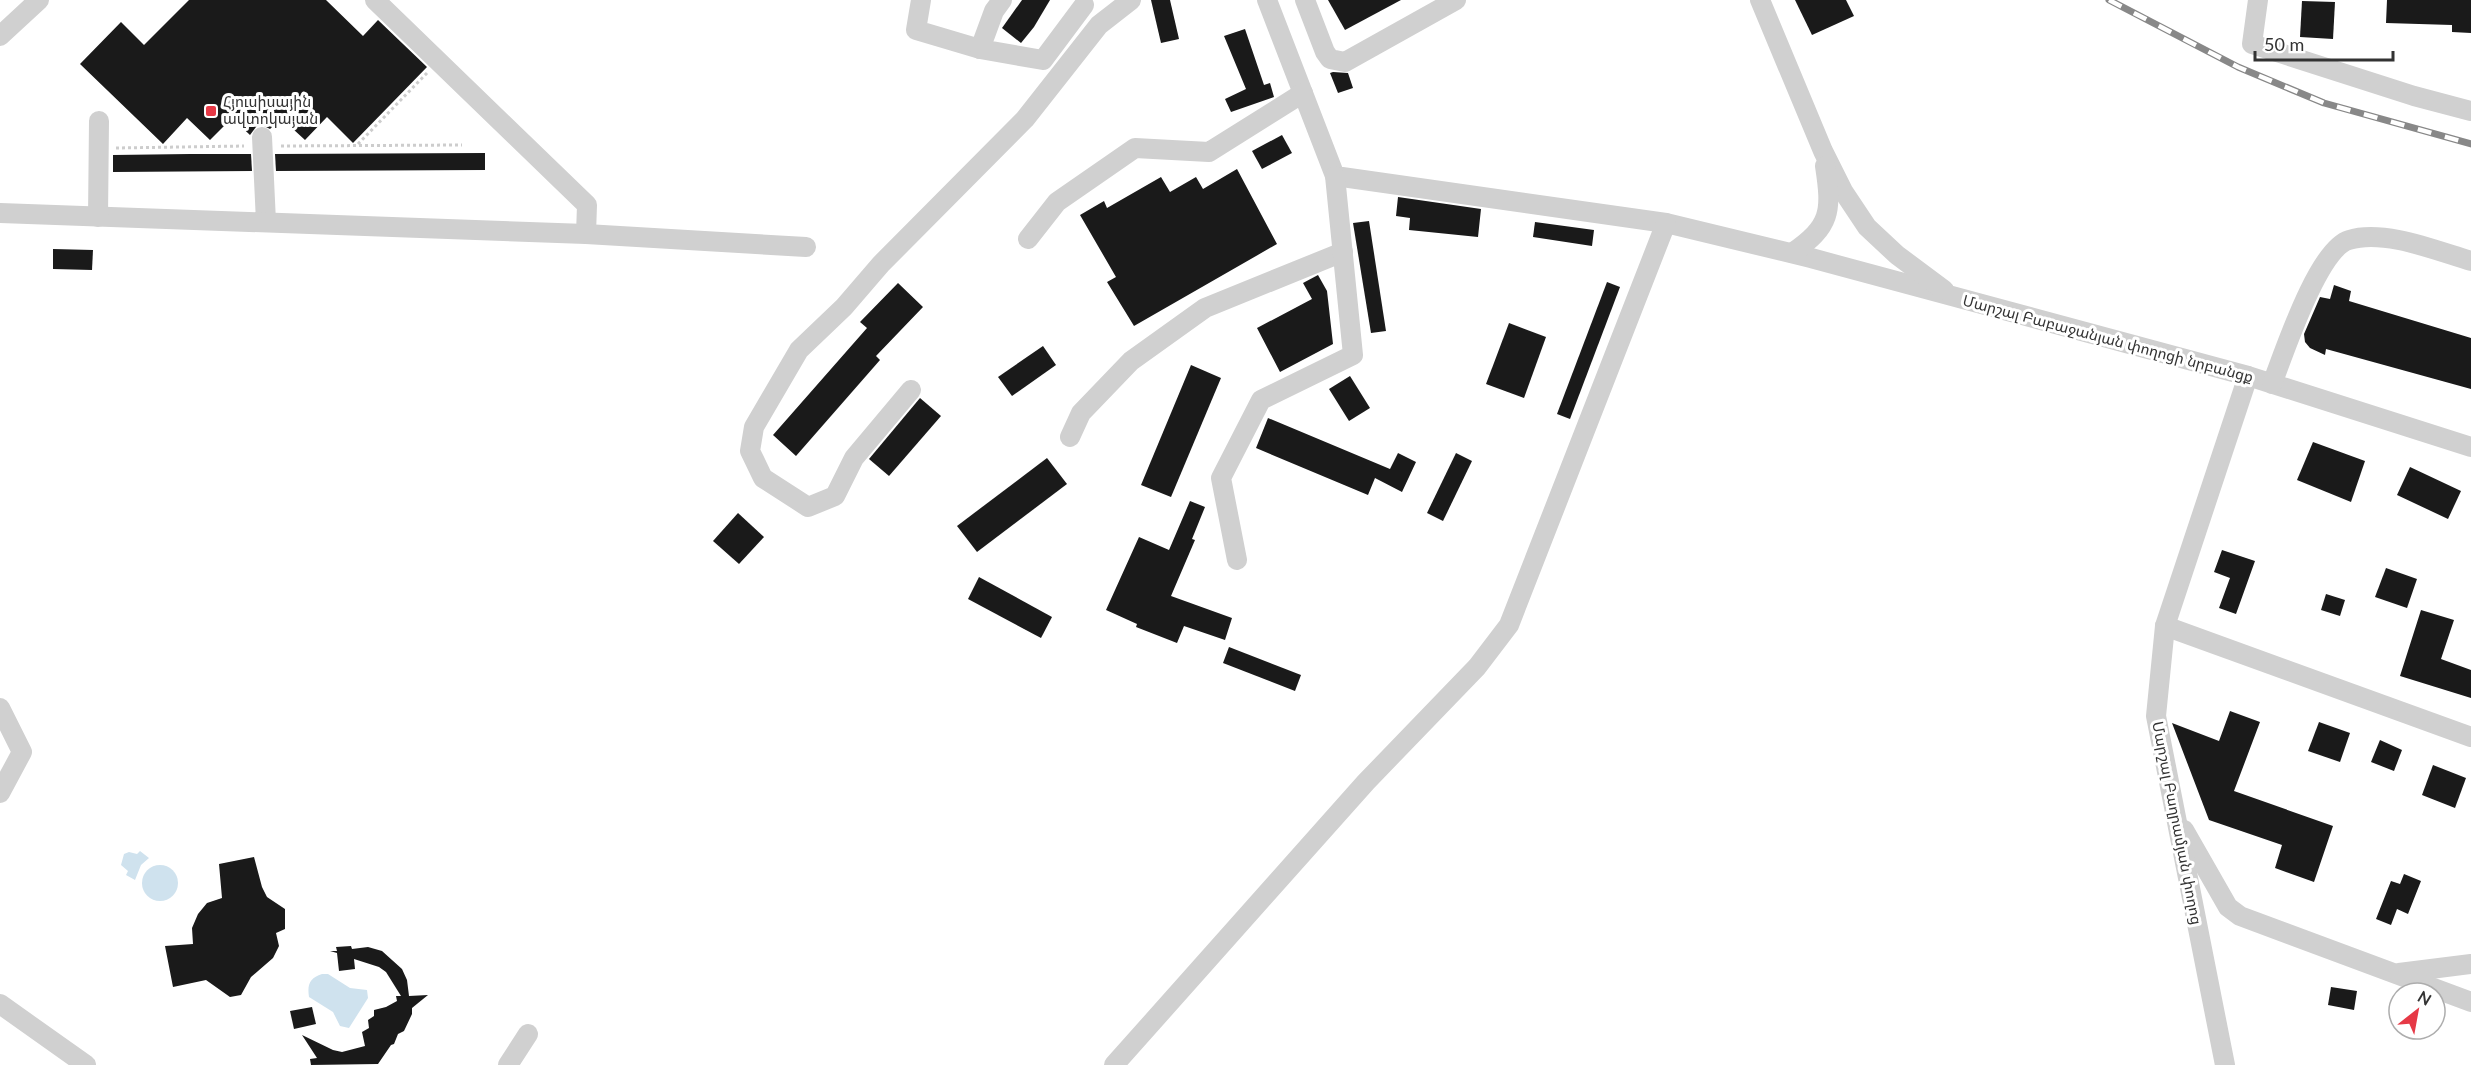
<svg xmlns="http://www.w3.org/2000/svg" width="2471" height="1065" font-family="Lato,'Noto Sans Armenian',sans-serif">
	<rect width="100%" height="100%" fill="#fff"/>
	<g fill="#cfe2ee">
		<polygon points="140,851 149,858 141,865 135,880 126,875 128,871 121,865 124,854 129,852 137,854"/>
		<circle cx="160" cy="883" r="18"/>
		<path d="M322,974H328L350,988L367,990L368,998L349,1028L340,1026L333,1012L309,997C307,984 310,978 322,974Z"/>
	</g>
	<g fill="#1a1a1a">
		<polygon points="189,0 326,0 363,36 378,20 427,67 353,143 327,117 305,140 281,118 270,129 262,125 256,127 250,135 232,118 210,140 187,118 163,144 80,64 121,22 144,45"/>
		<polygon points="1022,0 1050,0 1034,27 1021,43 1002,28"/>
		<polygon points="1151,0 1170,0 1179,39 1161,43"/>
		<polygon points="1328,0 1401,0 1345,30"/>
		<polygon points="1795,0 1846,0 1854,16 1812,35"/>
		<polygon points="2387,0 2471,0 2471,33 2452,32 2452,25 2386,23"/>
		<polygon points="2302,1 2335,2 2333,39 2300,37"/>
		<polygon points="1245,29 1264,85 1270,83 1274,97 1231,112 1225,99 1246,89 1224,36"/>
		<polygon points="1333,72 1348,73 1353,88 1338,93 1330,73"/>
		<polygon points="1282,135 1292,153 1262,169 1252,151"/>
		<polygon points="485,153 485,170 276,171 275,154"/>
		<polygon points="190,154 251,154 252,171 113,172 113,155"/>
		<polygon points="1237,169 1277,244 1134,326 1107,282 1116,277 1080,215 1104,201 1107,208 1161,177 1170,192 1196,177 1203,189"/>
		<polygon points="1398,197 1481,209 1478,237 1409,230 1410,218 1396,216"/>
		<polygon points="1369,221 1386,331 1371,333 1353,223"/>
		<polygon points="1535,222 1594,230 1592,246 1533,237"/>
		<polygon points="53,249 93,250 92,270 53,269"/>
		<polygon points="1318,275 1327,291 1333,344 1280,372 1257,328 1312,299 1303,283"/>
		<polygon points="1607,282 1620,287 1570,419 1557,414"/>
		<polygon points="898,283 923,307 876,356 880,360 796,456 773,435 867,328 860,322"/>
		<polygon points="2334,285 2351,291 2349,301 2471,338 2471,389 2326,349 2325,355 2310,348 2305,342 2304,334 2320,297 2330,299"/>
		<polygon points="1509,323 1546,337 1524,398 1486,384"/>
		<polygon points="1043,346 1056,365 1012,396 998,377"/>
		<polygon points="1191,365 1221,378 1171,497 1141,485"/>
		<polygon points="1350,376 1370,408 1349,421 1329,389"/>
		<polygon points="920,398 941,416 889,476 869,459"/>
		<polygon points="1268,418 1390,469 1398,453 1416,462 1402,492 1375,478 1368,495 1256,448"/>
		<polygon points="2313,442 2365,461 2351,502 2297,480"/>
		<polygon points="1456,453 1472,461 1443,521 1427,513"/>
		<polygon points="1047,458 1067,484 977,552 957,526"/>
		<polygon points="2410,467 2461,491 2448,519 2397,495"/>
		<polygon points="1190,501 1205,507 1192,539 1195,540 1171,596 1232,618 1225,640 1184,626 1177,643 1136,627 1137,624 1106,610 1139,537 1169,550"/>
		<polygon points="738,513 764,537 739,564 713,541"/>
		<polygon points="2222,550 2255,561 2236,614 2219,608 2230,578 2214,572"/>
		<polygon points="2386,568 2417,579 2407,608 2375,597"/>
		<polygon points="979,577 1052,617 1041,638 968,599"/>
		<polygon points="2326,594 2345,600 2340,616 2321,610"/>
		<polygon points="2421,610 2454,620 2441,659 2471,670 2471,698 2400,676"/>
		<polygon points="1229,647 1301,675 1295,691 1223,663"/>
		<polygon points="2230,711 2260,722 2234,791 2333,826 2314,882 2275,868 2282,845 2209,820 2172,723 2219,741"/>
		<polygon points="2319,722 2350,733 2340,762 2308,751"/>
		<polygon points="2380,740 2402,750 2394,771 2371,762"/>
		<polygon points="2433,765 2466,778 2455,808 2422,795"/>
		<polygon points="254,857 262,887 267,897 285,909 285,929 276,933 279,946 273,958 251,977 241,995 230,997 206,980 173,987 165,946 193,944 192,928 198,914 207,903 222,898 219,864"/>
		<polygon points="2404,874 2421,881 2408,914 2397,909 2391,925 2376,919 2391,881 2400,884"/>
		<polygon points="351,946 352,949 368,947 382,951 402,969 407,980 409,996 428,995 412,1008 412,1014 404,1031 398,1034 394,1044 391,1045 378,1064 311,1065 310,1059 317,1058 302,1035 333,1050 342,1052 365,1046 362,1032 369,1028 368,1020 374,1016 374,1010 386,1007 397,1001 396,996 401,996 386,972 379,967 354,959 355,969 339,971 337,953 330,951 337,951 336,947"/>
		<polygon points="2331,987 2357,991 2354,1010 2328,1005"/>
		<polygon points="312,1007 316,1024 294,1029 290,1011"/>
	</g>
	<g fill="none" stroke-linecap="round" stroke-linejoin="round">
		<g stroke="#cdcdcd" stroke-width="3" stroke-dasharray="3 3" stroke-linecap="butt">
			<polyline points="358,144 427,73"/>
			<polyline points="281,146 462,145"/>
			<polyline points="116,148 244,146"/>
		</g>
		<g stroke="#d0d0d0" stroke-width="20">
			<polyline points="375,0 587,205 586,234"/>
			<polyline points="921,0 916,30 980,49"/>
			<polyline points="1002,0 994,11 980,49 1043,60 1084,5"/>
			<polyline points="1267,0 1335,176 1666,223 1811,258 2248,376 2471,447"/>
			<polyline points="1305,0 1325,52 1330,59 1345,62 1456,0"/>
			<polyline points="1760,0 1823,151 1843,191 1867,227 1897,255 1944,290"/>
			<polyline points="2258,0 2252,44 2414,96 2471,111"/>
			<polyline points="0,36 39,0"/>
			<polyline points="262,137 266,222"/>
			<polyline points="0,213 586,234 806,247"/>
			<polyline points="98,217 99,121"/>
			<polyline points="1028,239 1057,202 1135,148 1209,152 1303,93"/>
			<path d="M1792,253C1831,226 1832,212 1825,166"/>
			<path d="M2272,384C2284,353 2318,249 2349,240C2384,229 2437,251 2471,261"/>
			<polyline points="911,390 854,458 835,496 808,507 763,478 750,451 754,427 799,350 844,307 881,264 1025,119 1099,25 1131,0"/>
			<polyline points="1070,437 1081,413 1131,361 1205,308 1343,252"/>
			<polyline points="1237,560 1221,478 1261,400 1353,355 1335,176"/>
			<polyline points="2165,626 2471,737"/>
			<polyline points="0,708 22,752 0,793"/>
			<polyline points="2184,830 2228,907 2240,916 2471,1002"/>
			<polyline points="2399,973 2471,964"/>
			<polyline points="0,1004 86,1065"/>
			<polyline points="508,1065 528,1034"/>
			<polyline points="1114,1065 1366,782 1477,667 1509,625 1666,223"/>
			<polyline points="2225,1065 2156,716 2165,626 2248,376"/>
		</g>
		<defs>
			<polyline id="rail" points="2109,0 2238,67 2324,103 2471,144"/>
		</defs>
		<use href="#rail" stroke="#888" stroke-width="7"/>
		<use href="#rail" stroke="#fff" stroke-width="4.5" stroke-dasharray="14" stroke-linecap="butt"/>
	</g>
	<rect fill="#e63946" stroke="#fff" stroke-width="2" x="205" y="105" width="12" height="12" rx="3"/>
	<g text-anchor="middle" stroke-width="6" stroke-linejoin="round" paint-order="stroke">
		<g font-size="15" fill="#333" stroke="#fff" text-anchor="start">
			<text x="223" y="107">Հյուսիսային<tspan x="223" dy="17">ավտոկայան</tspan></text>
		</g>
		<g font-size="15" fill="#333" stroke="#fff">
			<text transform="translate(2108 339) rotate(15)" y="5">Մարշալ Բաբաջանյան փողոցի նրբանցք</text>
			<text transform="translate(2177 823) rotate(79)" y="5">Մարշալ Բաղրամյան փողոց</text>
		</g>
	</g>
	<g transform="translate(2417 1011) rotate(31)"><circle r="28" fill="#ffffff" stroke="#adadad" stroke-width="1.5"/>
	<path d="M0-4.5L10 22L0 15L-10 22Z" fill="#e63946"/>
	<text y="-9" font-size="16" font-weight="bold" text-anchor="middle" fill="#333333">N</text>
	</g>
	<path d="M2255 51v9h138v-9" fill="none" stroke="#333333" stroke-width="3"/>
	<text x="2264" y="51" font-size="18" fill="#333333" stroke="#ffffff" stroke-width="4.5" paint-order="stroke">50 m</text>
</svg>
